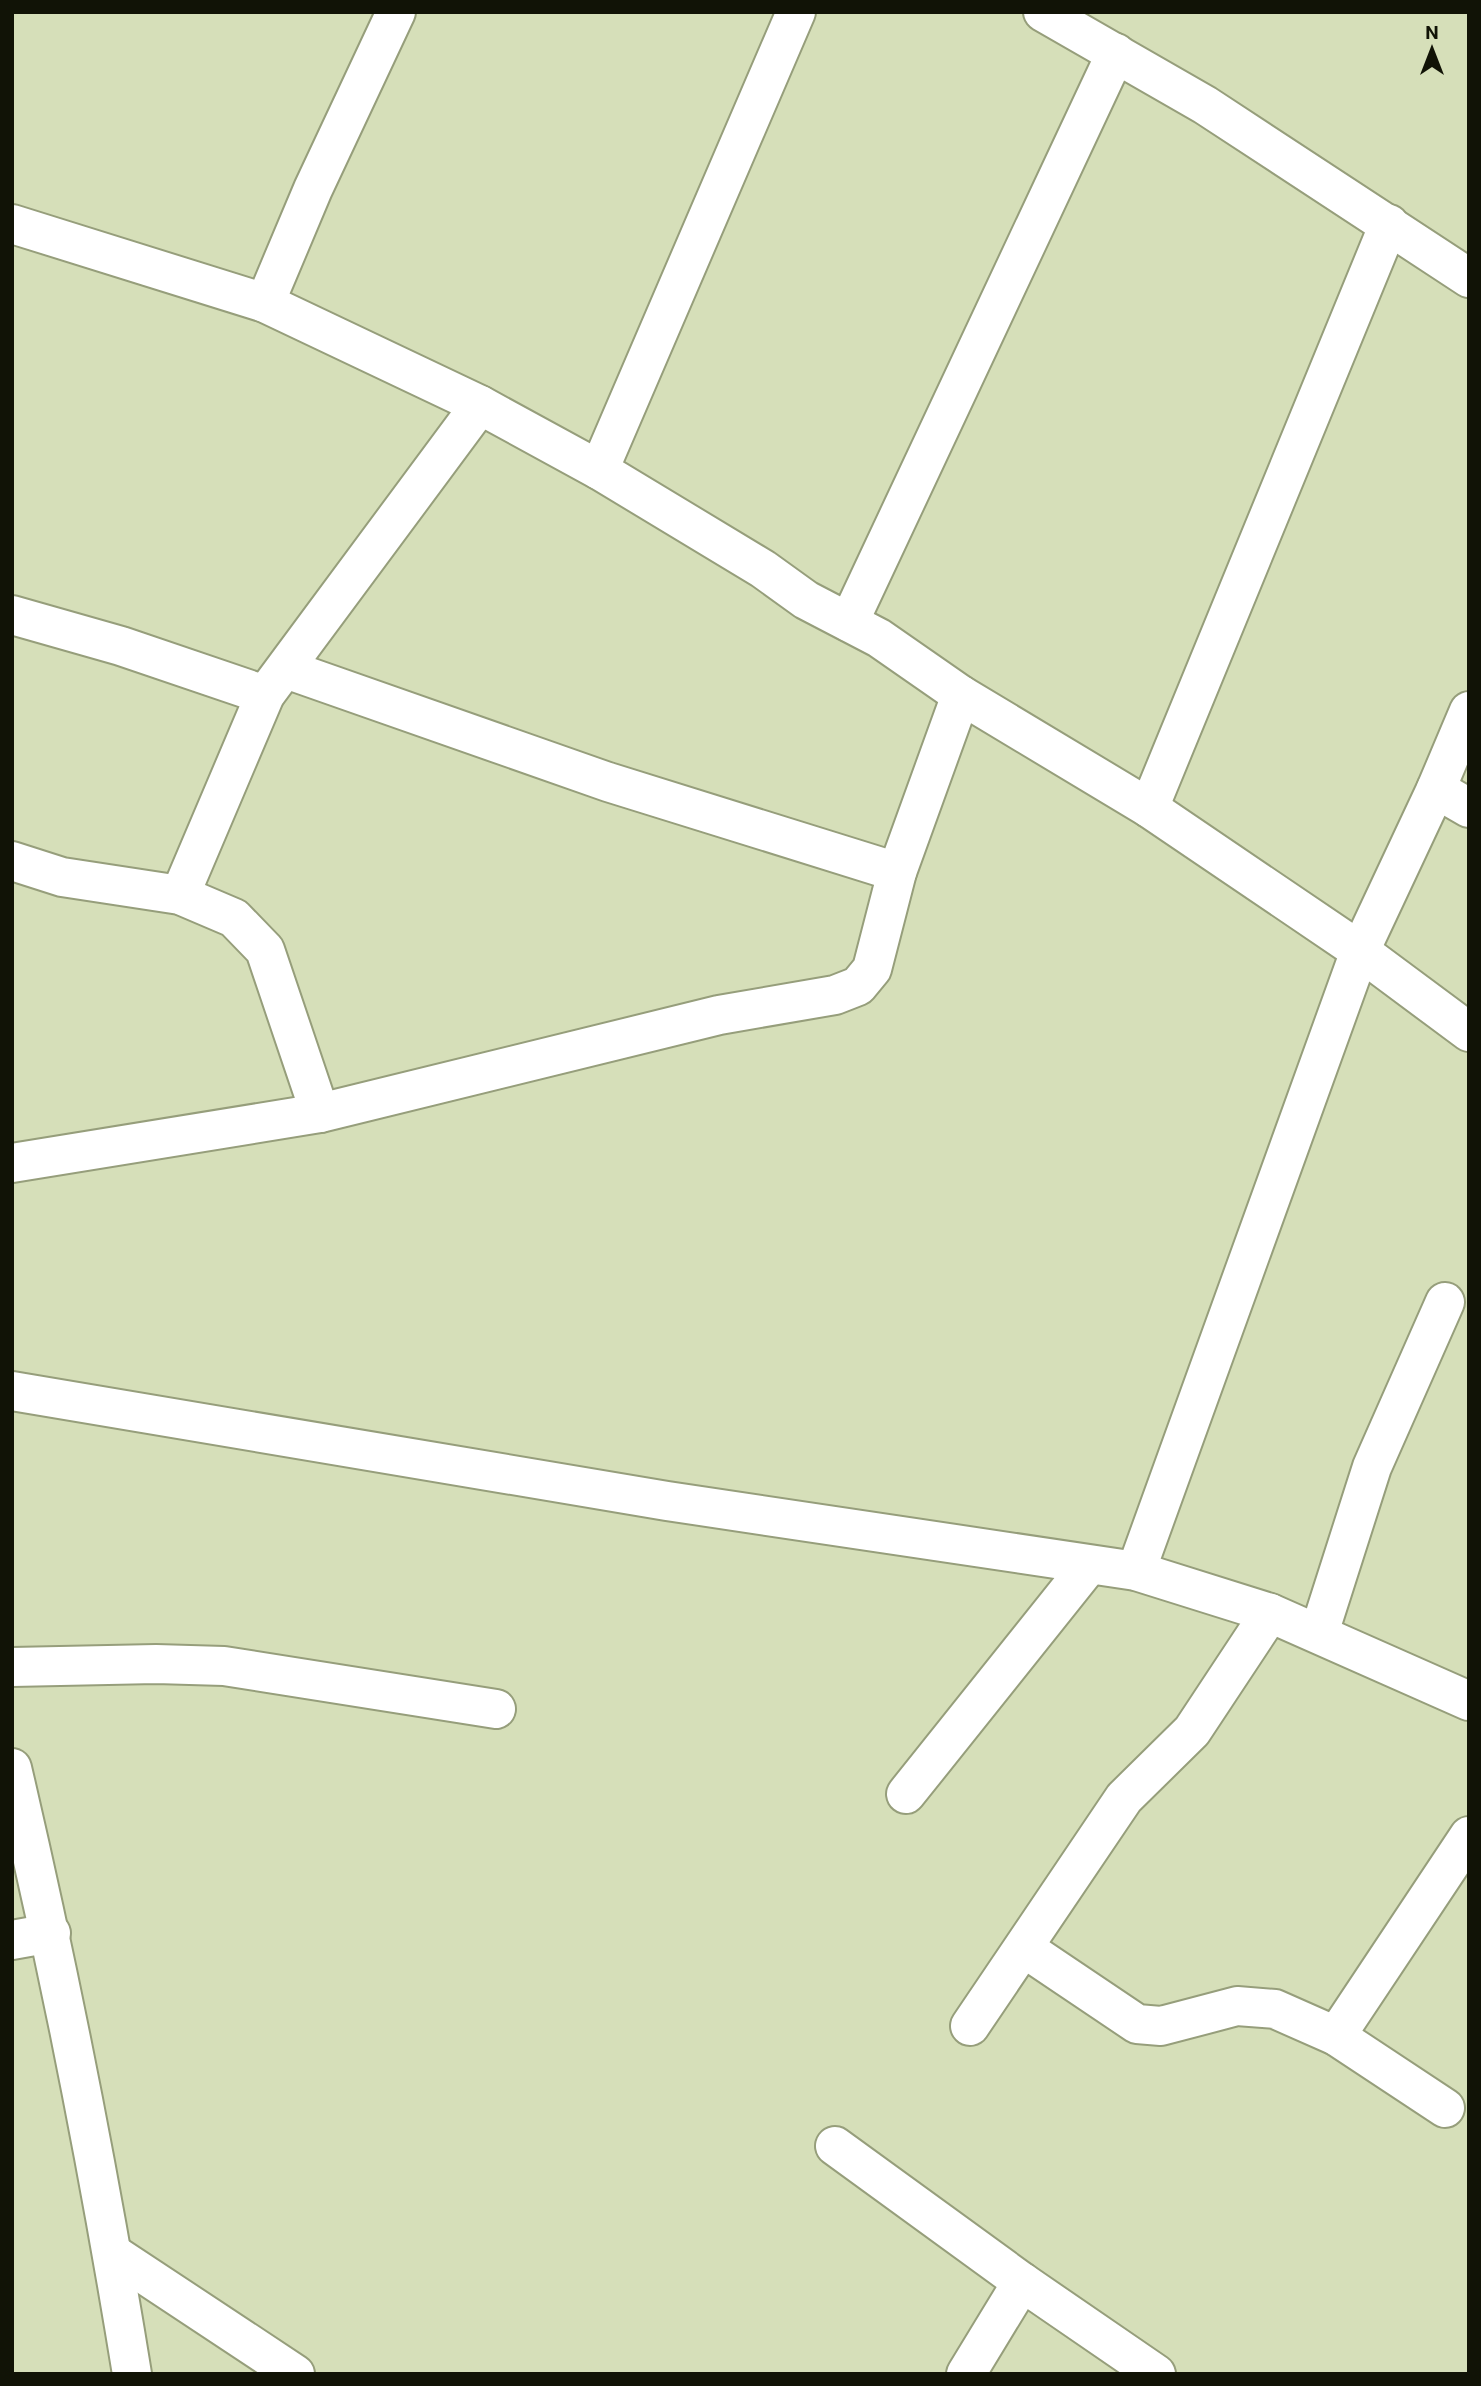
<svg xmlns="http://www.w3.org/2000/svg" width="1481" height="2386" font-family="Roboto,sans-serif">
	<rect width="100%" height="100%" fill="#d6dfb9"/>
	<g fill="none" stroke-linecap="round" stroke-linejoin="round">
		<defs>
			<g id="street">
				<polyline points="1043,12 1205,105 1469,278"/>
				<polyline points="12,224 265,303 480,405 599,470 763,569 806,600 879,638 961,695 1149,808 1360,951 1469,1032"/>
				<polyline points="265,303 313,189 396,12"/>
				<polyline points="599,470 796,12"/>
				<polyline points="12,615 121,646 265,695"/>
				<polyline points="849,622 1116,53"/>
				<polyline points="286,669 608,782 897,872"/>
				<polyline points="1436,789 1469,808"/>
				<polyline points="1149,808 1389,224"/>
				<polyline points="12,861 62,877 180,895 234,918 265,950 320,1113"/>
				<polyline points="180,895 265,695 480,405"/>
				<polyline points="12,1163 320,1113 719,1015 835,995 858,986 872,969 897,872 961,695"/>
				<polyline points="12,1391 667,1501 1136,1571 1270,1613 1469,1701"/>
				<polyline points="1136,1571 1360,951 1436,789 1469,711"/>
				<polyline points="1319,1633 1372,1467 1445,1302"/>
				<polyline points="12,1667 156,1664 224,1666 496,1709"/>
				<path d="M12,1768C59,1969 99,2171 132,2374"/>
				<polyline points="906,1794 1089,1565"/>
				<polyline points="12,1940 51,1933"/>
				<polyline points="1024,1948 1137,2024 1161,2026 1237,2006 1275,2009 1336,2036 1445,2108"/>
				<polyline points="970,2026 1124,1798 1192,1731 1270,1613"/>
				<polyline points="1336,2036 1469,1836"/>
				<polyline points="835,2146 1022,2282 1156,2374"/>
				<polyline points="112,2253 295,2374"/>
				<polyline points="966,2374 1022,2282"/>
			</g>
		</defs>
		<use href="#street" stroke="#969e7b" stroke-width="42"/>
		<use href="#street" stroke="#fff" stroke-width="38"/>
	</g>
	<rect width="1481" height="2386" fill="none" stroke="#111306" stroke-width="28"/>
	<g transform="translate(1432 49)" stroke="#d6dfb9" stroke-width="5" paint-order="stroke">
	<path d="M0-5L12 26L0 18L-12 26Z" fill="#111306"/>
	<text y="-10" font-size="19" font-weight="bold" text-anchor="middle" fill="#111306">N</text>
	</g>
</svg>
